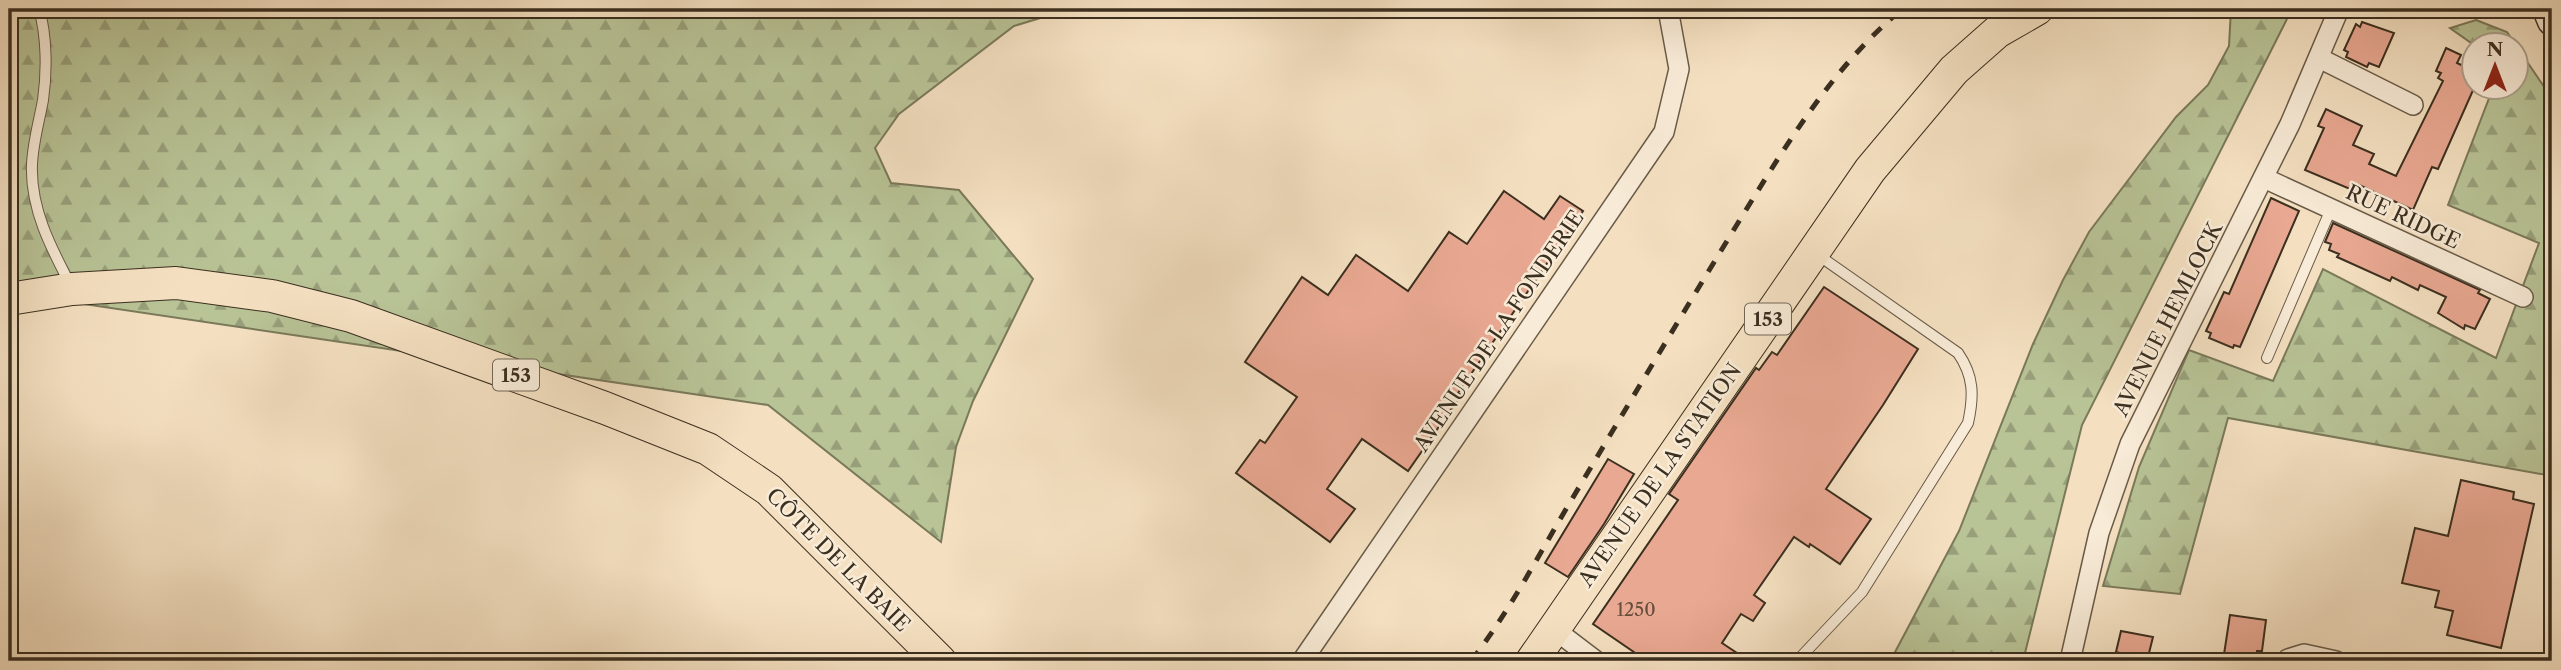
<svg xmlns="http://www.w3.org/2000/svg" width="2561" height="670" font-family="'Libre Caslon Text',serif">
	<defs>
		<pattern id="forest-firs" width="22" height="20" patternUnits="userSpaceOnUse" patternTransform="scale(1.75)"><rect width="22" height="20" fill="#b8c396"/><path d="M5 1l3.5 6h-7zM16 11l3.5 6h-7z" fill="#979f7a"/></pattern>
	</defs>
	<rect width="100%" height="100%" fill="#f4e0c1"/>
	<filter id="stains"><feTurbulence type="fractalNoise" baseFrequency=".00286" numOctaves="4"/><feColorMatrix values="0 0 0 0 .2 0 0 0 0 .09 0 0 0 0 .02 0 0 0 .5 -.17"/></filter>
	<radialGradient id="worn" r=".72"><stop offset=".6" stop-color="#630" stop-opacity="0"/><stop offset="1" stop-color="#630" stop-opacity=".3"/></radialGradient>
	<g fill="url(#forest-firs)" stroke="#7a795a" stroke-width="2">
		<polygon points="9,9 1070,9 1014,26 899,114 875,148 891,183 959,190 1033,279 973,401 956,447 941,542 768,405 9,293"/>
		<polygon points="2231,9 2292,9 2082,425 2023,661 1886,661 1894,654 1959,531 2033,344 2063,280 2089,232 2176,117 2208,85 2229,46"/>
		<polygon points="2476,20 2507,32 2549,94 2552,102 2552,476 2228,418 2180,594 2103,586 2139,467 2189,350 2273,381 2323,269 2496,358 2539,243 2448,205 2493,88 2516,88 2516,46 2474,45 2450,28"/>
	</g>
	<g fill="#e9a892" stroke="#3b2f1f" stroke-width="2">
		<polygon points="2362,22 2394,33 2379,67 2369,63 2367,67 2346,57 2348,52 2344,50 2356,24 2360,27"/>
		<polygon points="2446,48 2461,55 2457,63 2474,71 2474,88 2438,169 2432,167 2413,210 2359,185 2357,192 2305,170 2324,128 2318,126 2326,109 2362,126 2353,145 2374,154 2369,164 2396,176 2443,81 2438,78 2441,73 2436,71"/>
		<polygon points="1504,191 1544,219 1560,196 1583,211 1458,393 1461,395 1408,471 1362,439 1327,489 1355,509 1330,542 1236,473 1260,440 1265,443 1297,397 1245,362 1302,277 1328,295 1356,255 1408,291 1449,232 1467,244"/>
		<polygon points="2271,198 2299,211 2240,347 2234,345 2233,348 2209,338 2211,333 2206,331 2224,292 2229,294"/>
		<polygon points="2333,223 2480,290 2478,293 2490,299 2475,329 2465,325 2464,329 2438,313 2446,297 2420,285 2418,290 2392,277 2390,281 2337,257 2339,254 2329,250 2331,244 2325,242"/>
		<polygon points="1824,287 1918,349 1883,405 1826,489 1871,519 1840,564 1810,544 1809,547 1794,537 1754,595 1765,603 1753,621 1741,614 1722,643 1749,661 1647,661 1593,624 1678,500 1669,494 1756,368 1759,370 1772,352 1777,355"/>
		<polygon points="1608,459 1634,474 1604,524 1568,577 1545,563"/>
		<polygon points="2461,480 2514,492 2513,499 2534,504 2501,648 2447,635 2453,611 2435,607 2439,591 2402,583 2415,528 2448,536"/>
		<polygon points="2230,615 2266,620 2262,651 2257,651 2256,661 2223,661"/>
		<polygon points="2121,631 2153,637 2147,661 2126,661 2127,655 2116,652"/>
	</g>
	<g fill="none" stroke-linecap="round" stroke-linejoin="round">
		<defs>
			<g id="lane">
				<path d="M39,9C47,36 47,72 43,100C39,122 33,142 32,164C30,208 51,248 71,286"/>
				<polyline points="2267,358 2331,209"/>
				<path d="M1797,661L1862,592L1968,423C1974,396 1974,376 1958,353L1818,255"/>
			</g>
			<g id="street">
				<polyline points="2319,58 2413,105"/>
				<polyline points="2264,178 2523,297"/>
				<polyline points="1554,629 1596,661"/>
				<polyline points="1302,661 1664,132 1679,69 1668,9"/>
				<polyline points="2070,661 2099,533 2130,444 2290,124 2339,9"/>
				<polyline points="2288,661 2288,659 2304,654 2336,661"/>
			</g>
			<polyline id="secondary" points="2547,9 2552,21"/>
			<g id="primary">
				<polyline points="9,299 72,289 176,283 272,296 351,316 605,408 708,449 769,490 940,661"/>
				<polyline points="1532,661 1870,170 1954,70 1997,32 2037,9"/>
			</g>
		</defs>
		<use href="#lane" stroke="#695b48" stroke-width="12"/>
		<use href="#street" stroke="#695b48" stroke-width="22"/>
		<use href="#secondary" stroke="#3b2f1f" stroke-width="31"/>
		<use href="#primary" stroke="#3b2f1f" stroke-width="34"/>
		<use href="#lane" stroke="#f8ebd7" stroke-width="10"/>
		<use href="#street" stroke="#f8ebd7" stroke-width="19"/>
		<use href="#secondary" stroke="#f8ebd7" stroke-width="28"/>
		<use href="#primary" stroke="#f4e0c1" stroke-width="32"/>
		<path stroke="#3b2f1f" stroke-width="5" stroke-dasharray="12 12" stroke-linecap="butt" d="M1471,661C1510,611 1539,554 1572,499C1628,405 1684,311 1741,218C1788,142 1833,67 1902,9"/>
	</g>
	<g text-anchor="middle" stroke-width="5" stroke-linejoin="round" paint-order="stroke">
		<g font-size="18" fill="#664d3c">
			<text x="1636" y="616">1250</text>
		</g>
		<g fill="#f8ebd7" stroke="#746756" stroke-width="2">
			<rect x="1745" y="303.5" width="46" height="31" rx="5"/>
			<rect x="493" y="359.5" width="46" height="31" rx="5"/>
		</g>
		<g font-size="19" font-weight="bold" fill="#3b2f1f">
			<text x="1768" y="326">153</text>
			<text x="516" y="382">153</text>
		</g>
		<g font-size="21" fill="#3b2f1f" stroke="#f8ebd7">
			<text transform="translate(2403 217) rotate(25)" y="7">RUE RIDGE</text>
			<text transform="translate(2168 319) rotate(-63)" y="7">AVENUE HEMLOCK</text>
			<text transform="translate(1499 331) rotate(-56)" y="7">AVENUE DE LA FONDERIE</text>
			<text transform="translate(1660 475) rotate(-55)" y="7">AVENUE DE LA STATION</text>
			<text transform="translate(838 560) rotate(45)" y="7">CÔTE DE LA BAIE</text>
		</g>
	</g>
	<rect width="2561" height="670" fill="none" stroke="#f4e0c1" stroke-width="35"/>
	<rect x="10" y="10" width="2540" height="649" fill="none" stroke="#3b2f1f" stroke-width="3.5"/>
	<rect x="18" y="18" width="2526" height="635" fill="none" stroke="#3b2f1f" stroke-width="2"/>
	<g transform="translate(2495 66)"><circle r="33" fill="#f8ebd7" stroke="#aca08d" stroke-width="2"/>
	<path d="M0-5L12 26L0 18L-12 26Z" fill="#8f2418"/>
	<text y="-10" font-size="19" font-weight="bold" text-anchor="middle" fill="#3b2f1f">N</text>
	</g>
	<rect width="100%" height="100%" filter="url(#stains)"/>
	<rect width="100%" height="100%" fill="url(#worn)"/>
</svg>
